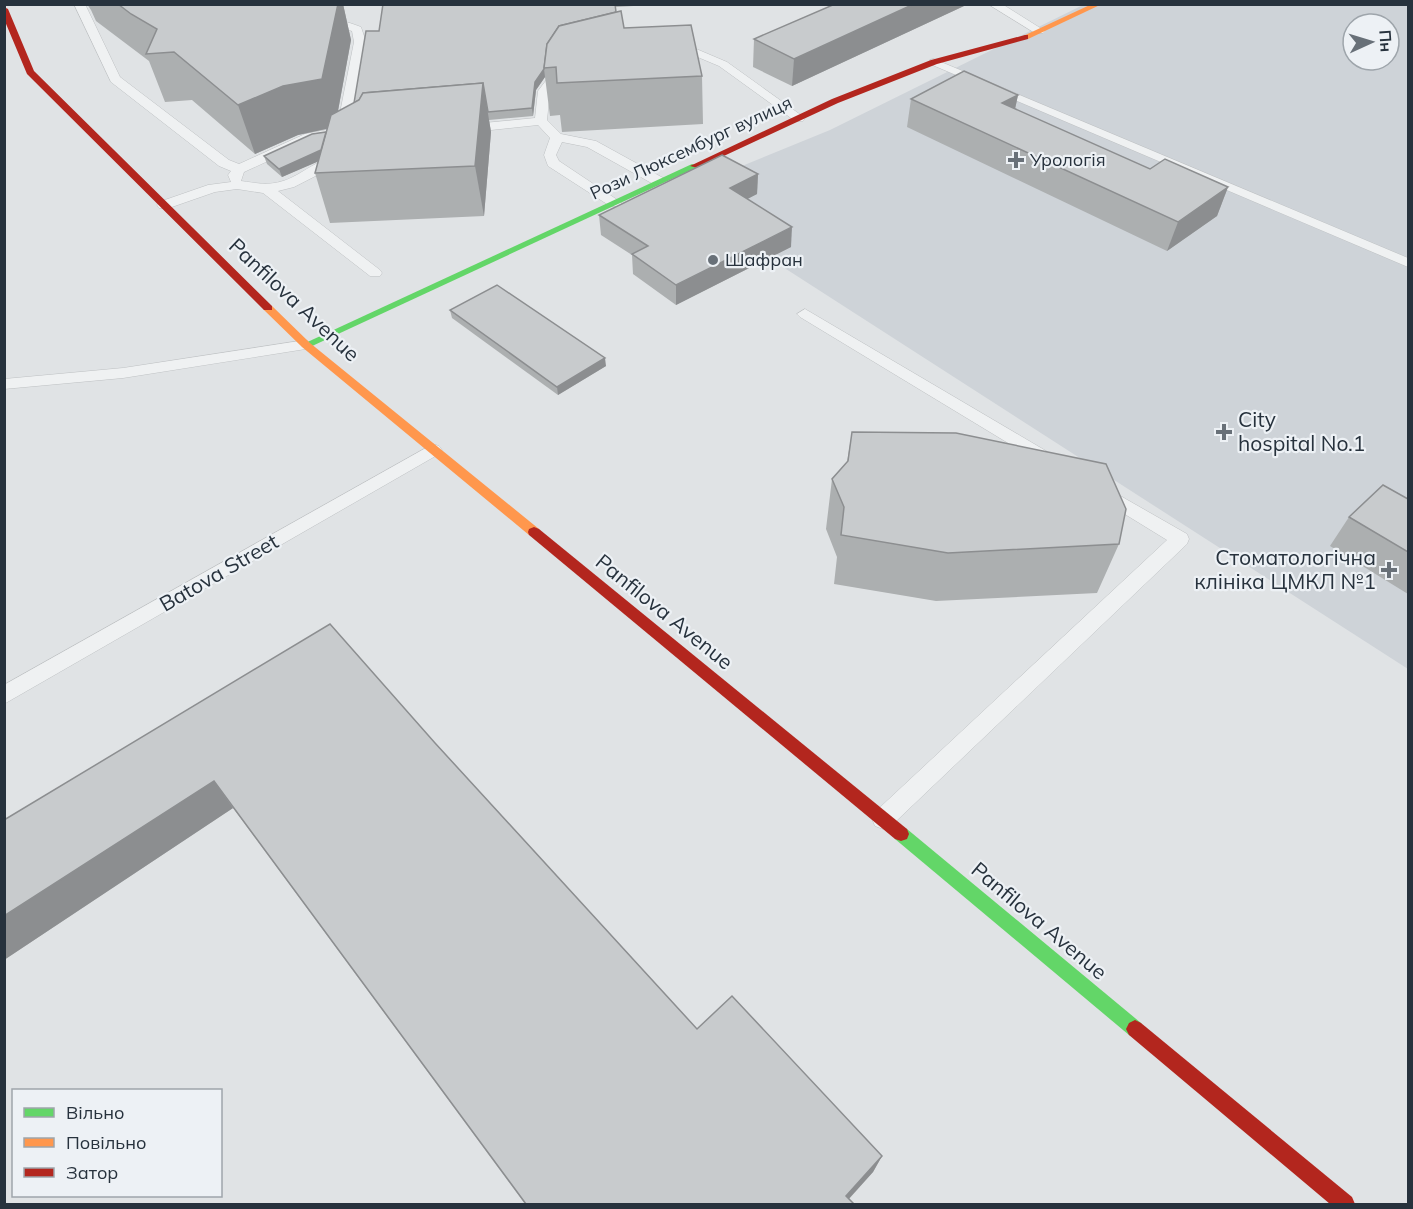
<svg xmlns="http://www.w3.org/2000/svg" width="1413" height="1209" font-family="Mulish,sans-serif">
	<rect width="100%" height="100%" fill="#e0e3e5"/>
	<path fill="#ced3d8" fill-rule="evenodd" d="M1083,5H1408V669L671,195L830,130ZM1353,24H1389V60H1353Z"/>
	<g fill="none" stroke-linecap="round" stroke-linejoin="round">
		<defs>
			<g id="lane">
				<path d="M74,4H85L120,77L229,160L239,164L305,134L337,128L354,42L352,31C341,27 325,30 316,24C328,15 348,22 361,27L366,42L350,129L356,130L358,133L356,136L338,135L314,140L244,172L241,181C256,183 268,186 283,181C299,177 327,152 343,156L345,159L343,162L294,187L278,191L380,270L382,273L380,276H370L263,193L237,189L215,192L169,208H159L157,205L159,202L208,185L231,182L228,175L231,171L219,166L111,82Z"/>
				<polygon points="988,4 1002,4 1045,31 1043,33 1035,33"/>
				<polygon points="673,45 694,48 727,62 805,118 803,121 795,121 719,66 688,53 669,50 667,48"/>
				<polygon points="934,59 1408,258 1408,267 930,64 930,60"/>
				<polygon points="561,64 567,68 550,91 547,120 561,134 596,141 665,179 667,182 665,185 655,185 587,147 562,142 556,155 559,161 622,203 620,206 610,206 548,166 544,155 550,138 538,125 463,133 457,129 463,125 535,118 538,91 557,66"/>
				<polygon points="805,309 1058,458 1061,462 1058,466 1046,466 800,317 797,314"/>
				<polygon points="306,340 314,345 312,348 123,378 4,389 4,379 123,368"/>
				<polygon points="433,444 439,446 442,450 439,454 4,704 4,685"/>
				<polygon points="1103,486 1187,534 1189,539 1187,544 891,826 883,829 875,826 872,819 875,812 1167,540 1097,497 1094,492 1097,487"/>
			</g>
		</defs>
		<use href="#lane" stroke="#bec1c3" stroke-width="1"/>
		<use href="#lane" fill="#eff1f2" fill-rule="evenodd"/>
		<g fill="#63d668" fill-rule="evenodd">
			<polygon points="692,164 700,166 310,347 306,348 301,345"/>
			<polygon points="901,827 907,829 1141,1023 1144,1029 1141,1035 1135,1038 1129,1035 895,839 893,834 895,829"/>
		</g>
		<g fill="#ff974d" fill-rule="evenodd">
			<polygon points="1092,4 1102,4 1028,39 1021,37"/>
			<polygon points="268,305 272,306 310,343 539,529 540,532 539,535 529,535 302,347 264,310 263,308"/>
		</g>
		<g fill="#b3261e" fill-rule="evenodd">
			<polygon points="4,7 8,9 34,71 272,306 272,310 264,310 27,74 4,19"/>
			<polygon points="1025,35 1028,35 1028,39 937,64 838,103 698,168 690,166 832,99 931,60"/>
			<polygon points="534,527 539,529 907,829 909,834 907,839 901,841 895,839 529,535 528,532 529,529"/>
			<polygon points="1135,1020 1141,1023 1352,1197 1355,1204 1330,1204 1129,1035 1126,1029 1129,1023"/>
		</g>
	</g>
	<g fill="#acafb0">
		<polygon points="87,4 343,4 351,40 338,111 354,103 379,31 383,4 668,4 616,7 616,12 624,28 702,76 703,124 562,132 560,115 550,116 545,77 536,90 533,116 489,120 491,132 484,216 330,223 315,173 318,161 282,177 267,164 264,156 326,132 327,129 298,135 255,154 192,100 165,102 149,61 96,21 91,10"/>
		<polygon points="835,4 964,4 964,6 792,86 753,67 754,39"/>
		<polygon points="1018,95 1015,109 1150,169 1228,187 1217,216 1167,251 907,127 911,99"/>
		<polygon points="758,174 757,194 747,199 791,247 676,305 633,274 632,255 601,235 599,215"/>
		<polygon points="450,310 606,366 558,395 452,318"/>
		<polygon points="852,432 1119,544 1097,593 936,601 834,584 837,557 826,529 832,479 847,462"/>
		<polygon points="1408,499 1408,594 1330,546 1349,517"/>
		<polygon points="435,743 697,1029 882,1156 873,1172 849,1199 854,1204 525,1204 233,808 4,960 4,820"/>
	</g>
	<g fill="#8c8e90">
		<polygon points="338,4 343,4 351,40 335,127 298,135 255,154 238,105"/>
		<polygon points="914,4 964,4 964,6 792,86 794,59"/>
		<polygon points="544,69 545,77 536,90 533,116 532,108 535,82"/>
		<polygon points="483,83 491,132 484,216 475,166"/>
		<polygon points="1018,95 1012,123 1002,103"/>
		<polygon points="357,131 359,139 317,162 282,177 279,169"/>
		<polygon points="758,174 757,194 730,208 730,188"/>
		<polygon points="1228,187 1217,216 1167,251 1178,222"/>
		<polygon points="792,227 791,247 676,305 676,285"/>
		<polygon points="605,358 606,366 558,395 557,387"/>
		<polygon points="214,781 233,808 4,960 4,916"/>
		<polygon points="882,1156 873,1172 844,1204 846,1196"/>
	</g>
	<g fill="#c8cbcd" stroke="#8c8e90" stroke-width="1.5">
		<polygon points="118,4 338,4 322,79 283,86 238,105 174,52 146,54 157,29 131,14"/>
		<polygon points="383,4 615,4 616,12 559,26 547,44 544,69 535,82 532,108 488,112 483,83 363,93 359,100 354,103 366,31 379,31"/>
		<polygon points="835,4 914,4 794,59 754,39"/>
		<polygon points="621,11 624,28 691,25 702,76 557,83 556,67 544,68 547,44 559,26"/>
		<polygon points="964,71 1018,95 1002,103 1150,169 1165,159 1228,187 1178,222 911,99"/>
		<polygon points="483,83 475,166 315,173 331,115 359,100 363,93"/>
		<polygon points="326,132 321,150 279,169 264,156 312,134"/>
		<polygon points="722,155 758,174 730,188 792,227 676,285 632,254 648,246 599,215"/>
		<polygon points="497,285 605,358 557,387 450,310"/>
		<polygon points="852,432 956,433 1106,464 1126,509 1119,544 948,553 841,535 844,507 832,479 848,461"/>
		<polygon points="1383,485 1408,499 1408,552 1349,517"/>
		<polygon points="330,624 435,743 697,1029 732,996 882,1156 846,1196 854,1204 526,1204 214,781 4,916 4,820"/>
	</g>
	<g fill="#687078" stroke="#edf1f5" stroke-width="2">
		<path d="M1013 151h6v6h6v6h-6v6h-6v-6h-6v-6h6z"/>
		<circle cx="713" cy="260" r="6"/>
		<path d="M1221 423h6v6h6v6h-6v6h-6v-6h-6v-6h6z"/>
		<path d="M1386 561h6v6h6v6h-6v6h-6v-6h-6v-6h6z"/>
	</g>
	<g text-anchor="middle" stroke-width="4.5" stroke-linejoin="round" paint-order="stroke">
		<g font-size="18" fill="#27323d" stroke="#edf1f5">
			<text transform="translate(691 148) rotate(-25)" y="6">Рози Люксембург вулиця</text>
		</g>
		<g font-size="18" fill="#27323d" stroke="#edf1f5" text-anchor="start">
			<text x="1030" y="166">Урологія</text>
			<text x="725" y="266">Шафран</text>
		</g>
		<g font-size="21" fill="#27323d" stroke="#edf1f5">
			<text transform="translate(294 300) rotate(43)" y="7">Panfilova Avenue</text>
			<text transform="translate(219 573) rotate(-30)" y="7">Batova Street</text>
			<text transform="translate(664 612) rotate(39)" y="7">Panfilova Avenue</text>
			<text transform="translate(1039 921) rotate(40)" y="7">Panfilova Avenue</text>
		</g>
		<g font-size="21" fill="#27323d" stroke="#edf1f5" text-anchor="start">
			<text x="1238" y="427">City<tspan x="1238" dy="24">hospital No.1</tspan></text>
			<text x="1376" y="565" text-anchor="end">Стоматологічна<tspan x="1376" dy="24">клініка ЦМКЛ №1</tspan></text>
		</g>
	</g>
	<rect width="1413" height="1209" fill="none" stroke="#27323d" stroke-width="12"/>
	<rect x="12" y="1089" width="210" height="108" fill="#edf1f5" stroke="#9ea5ab" stroke-width="1.5"/>
	<rect x="24" y="1108" width="30" height="9" fill="#63d668" stroke="#9ea5ab" stroke-width="1.5"/>
	<text x="66" y="1119" font-size="18" fill="#27323d">Вільно</text>
	<rect x="24" y="1138" width="30" height="9" fill="#ff974d" stroke="#9ea5ab" stroke-width="1.5"/>
	<text x="66" y="1149" font-size="18" fill="#27323d">Повільно</text>
	<rect x="24" y="1168" width="30" height="9" fill="#b3261e" stroke="#9ea5ab" stroke-width="1.5"/>
	<text x="66" y="1179" font-size="18" fill="#27323d">Затор</text>
	<g transform="translate(1371 42) rotate(86)"><circle r="28" fill="#edf1f5" stroke="#9ea5ab" stroke-width="1.5"/>
	<path d="M0-4.5L10 22L0 15L-10 22Z" fill="#687078"/>
	<text y="-9" font-size="16" font-weight="bold" text-anchor="middle" fill="#27323d">Пн</text>
	</g>
</svg>
